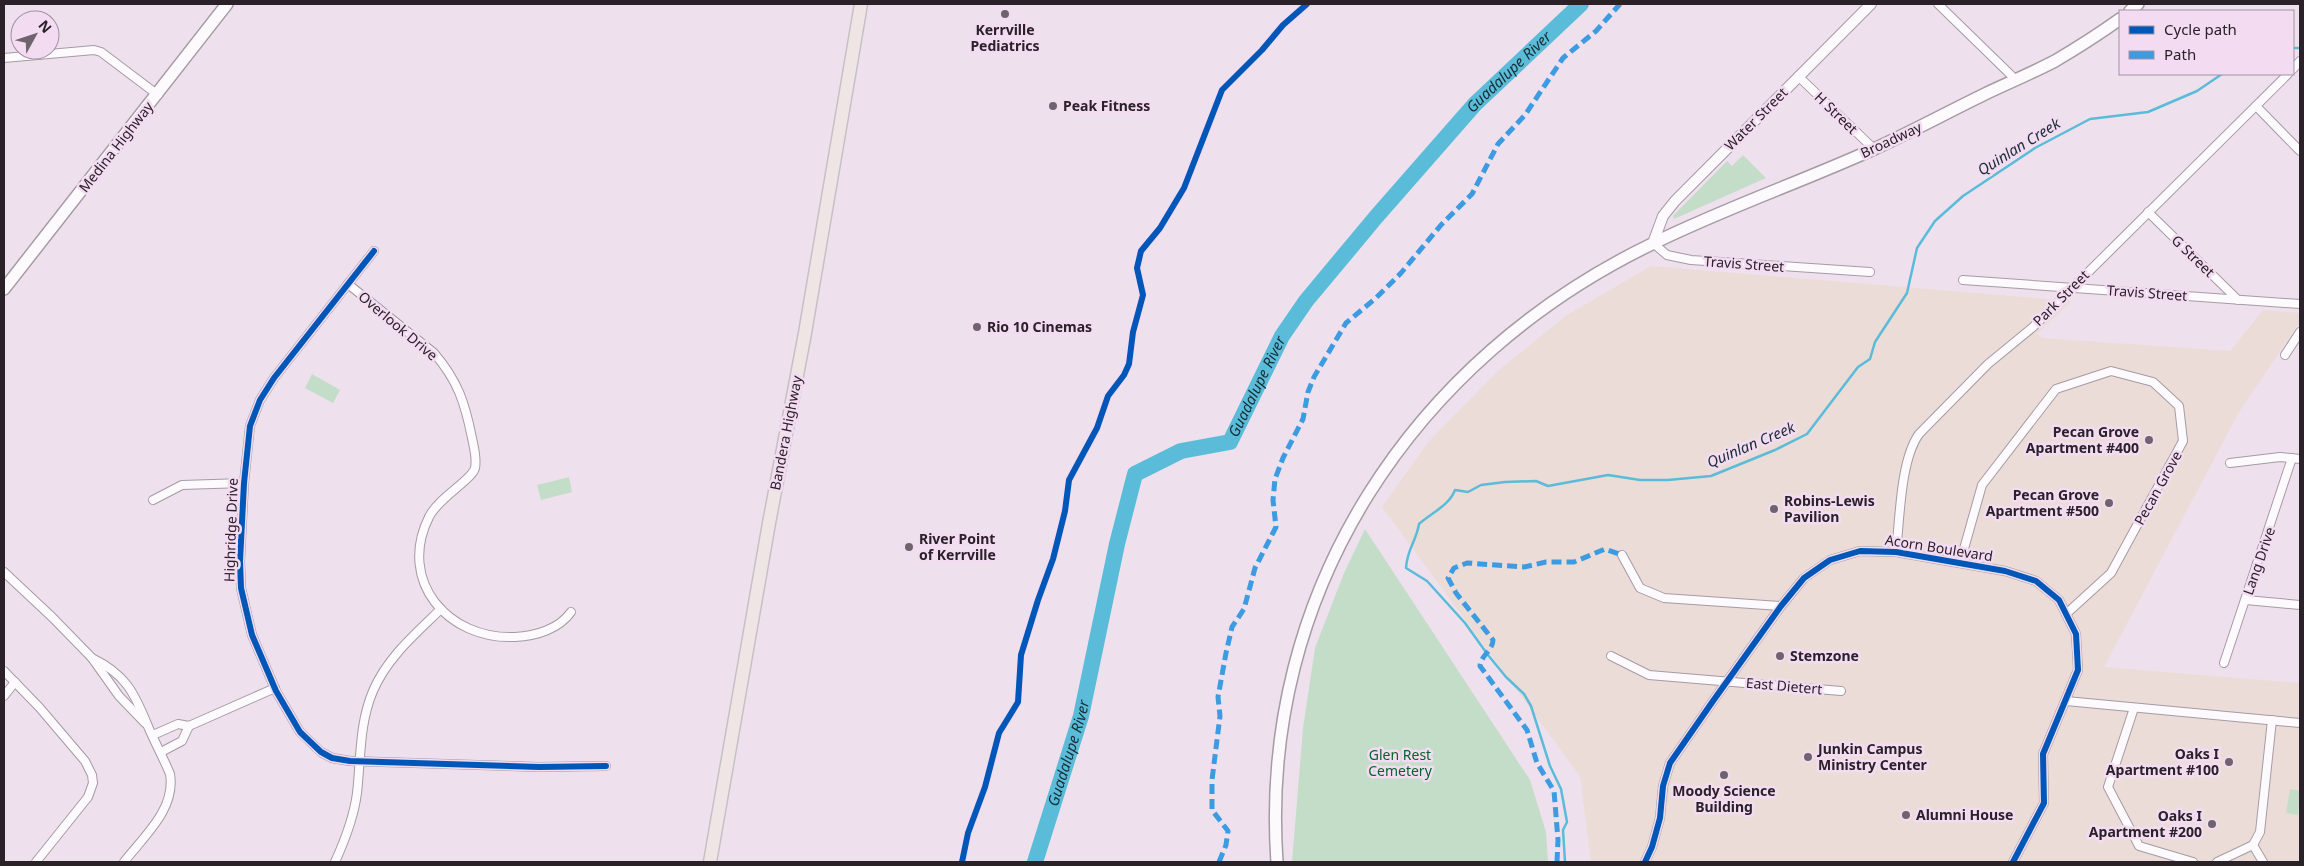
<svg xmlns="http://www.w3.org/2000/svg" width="2304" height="866" font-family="'Noto Sans',sans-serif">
	<rect width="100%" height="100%" fill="#eee1ed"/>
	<polygon fill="#ebdcd8" points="1651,266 2072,301 2037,334 2043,338 2230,351 2263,310 2300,313 2300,322 2239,412 2104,667 2300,683 2300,862 1591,862 1580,776 1382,507 1429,441 1499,370 1567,315"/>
	<g fill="#c4ddc9">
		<polygon points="1743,155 1766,178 1674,219 1673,216 1727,161 1732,166"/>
		<polygon points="312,374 340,390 333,403 305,388"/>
		<polygon points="569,477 572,492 541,500 537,485"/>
		<polygon points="1365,529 1530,780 1546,832 1548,862 1292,862 1303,728 1315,648 1344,573"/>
		<polygon points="2290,789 2300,791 2298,815 2286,813"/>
	</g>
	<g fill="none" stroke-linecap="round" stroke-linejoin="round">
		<g stroke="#5abcd9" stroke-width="2.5">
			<polyline points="2293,48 2298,48"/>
			<path d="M1565,862L1563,830L1567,822L1561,789L1550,766L1531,706L1524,694L1506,677L1488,655L1465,623L1427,581L1406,568C1407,549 1416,542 1419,524C1431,513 1449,506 1455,490L1468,492L1481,485L1505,482L1536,481L1548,486L1608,475L1640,480H1668L1711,476L1775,450L1807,434L1858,367L1870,359L1875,342L1907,293L1917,248L1935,221L1963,196L2035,148L2090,119L2148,112L2197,91L2222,74"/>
		</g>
		<path stroke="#5abcd9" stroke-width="16" id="s1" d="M1035,862L1081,716L1117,544L1135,474L1181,451L1230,442L1282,336L1306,301L1376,217L1475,104L1581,4"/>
		<defs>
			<g id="minor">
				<polyline points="1938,4 2015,79"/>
				<polyline points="4,58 94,50 101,52 158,95"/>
				<polyline points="2293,69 2300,61"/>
				<polyline points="1798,76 1874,149"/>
				<polyline points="2256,106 2300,151"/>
				<polyline points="2148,212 2238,300"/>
				<polyline points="1653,243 1667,255 1691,260 1870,272"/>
				<polyline points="374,251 274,378 260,400 250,426 244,483 240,561 241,588 252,635 276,691 300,732 321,752 332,758 350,761 539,767 606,766"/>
				<polyline points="1963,280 2300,304"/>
				<path d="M348,284L434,353C458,381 465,403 472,438C474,448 477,458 475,468C472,480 438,498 429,517C397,581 448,640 515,637C536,636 559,629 571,612"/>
				<polyline points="2285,355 2300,332"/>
				<polyline points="2230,463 2280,457 2300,459"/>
				<polyline points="153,500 182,485 244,483"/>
				<path d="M1896,552C1900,519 1900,461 1919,434L1988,364L2033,327L2288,74"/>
				<polyline points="1622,555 1640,588 1664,598 1781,606"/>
				<polyline points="1960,563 1982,485 2056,389 2111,371 2153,382 2179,406 2183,441 2111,573 2066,614"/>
				<polyline points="4,572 52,617 92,658 119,696 145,723"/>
				<polyline points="2246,600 2300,605"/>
				<polyline points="1611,656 1649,675 1841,691"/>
				<path d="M92,658C125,674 134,692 147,724C154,741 163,757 170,774C176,809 144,836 124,862"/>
				<polyline points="2224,663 2292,458"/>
				<polyline points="4,671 39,707 85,761 92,775 93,783 88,797 36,862"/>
				<polyline points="4,696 15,682"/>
				<polyline points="2066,701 2300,723"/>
				<polyline points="2134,708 2108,787 2139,846 2193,862"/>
				<polyline points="153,735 178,724 189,726 275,688"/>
				<polyline points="161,752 182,741 189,726"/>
				<polyline points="2253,845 2260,832 2272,720"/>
				<path d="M335,862C345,840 354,817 357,793C361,758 359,724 373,691C387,658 415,634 441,609"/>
				<polyline points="1645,862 1652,847 1660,818 1663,786 1670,763 1713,701 1781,606 1804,578 1830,560 1860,551 1896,552 2005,571 2036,581 2059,600 2076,634 2078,670 2043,754 2044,803 2013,862"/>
				<polyline points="2217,862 2253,845 2263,862"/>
			</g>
			<polyline id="tertiary" points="1653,243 1663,216 1675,201 1871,4"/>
			<g id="secondary">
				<polyline points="2130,11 2138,4"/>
				<polyline points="4,289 227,4"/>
				<path d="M1277,862C1258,592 1414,358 1654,243C1725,208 1801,182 1874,149C1911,132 1948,112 1985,94C2008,83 2032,73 2055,61C2077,48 2099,34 2120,19"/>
			</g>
			<polyline id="primary" points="710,862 769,523 805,333 861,4"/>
		</defs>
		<use href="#minor" stroke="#a59ba4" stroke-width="10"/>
		<use href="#tertiary" stroke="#a59ba4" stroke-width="12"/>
		<use href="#secondary" stroke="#a59ba4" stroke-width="14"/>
		<use href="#primary" stroke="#c6c0c6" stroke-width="15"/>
		<use href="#minor" stroke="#fcfafc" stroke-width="8"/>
		<use href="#tertiary" stroke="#fcfafc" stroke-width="10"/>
		<use href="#secondary" stroke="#fcfafc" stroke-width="11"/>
		<use href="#primary" stroke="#efe5e4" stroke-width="12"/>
		<g stroke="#3d9be1" stroke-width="5" stroke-dasharray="10 5" stroke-linecap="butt">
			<polyline points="1219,862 1226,845 1228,831 1212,810 1212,780 1220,716 1218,697 1226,653 1232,627 1244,609 1255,568 1276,527 1273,500 1275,479 1283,458 1303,419 1308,392 1314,377 1346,323 1376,298 1401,273 1441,225 1472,194 1498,144 1525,115 1563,58 1596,31 1620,4"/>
			<path d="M1557,862L1558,840L1554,791L1537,763L1527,730L1480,666C1481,655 1493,650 1493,640L1456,593L1448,578L1454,568L1467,563L1524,567L1546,562H1574L1605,549L1622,555"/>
		</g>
		<defs>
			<g id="cycleway">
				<polyline points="374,251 274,378 260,400 250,426 244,483 240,561 241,588 252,635 276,691 300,732 321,752 332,758 350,761 539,767 606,766"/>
				<polyline points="962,862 968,833 985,787 999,733 1018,702 1021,655 1038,600 1053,559 1065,511 1069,480 1097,428 1108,396 1124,375 1129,364 1133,332 1143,295 1137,268 1141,251 1160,228 1184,188 1222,90 1262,50 1283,25 1307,4"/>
				<polyline points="1645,862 1652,847 1660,818 1663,786 1670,763 1713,701 1781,606 1804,578 1830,560 1860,551 1896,552 2005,571 2036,581 2059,600 2076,634 2078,670 2043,754 2044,803 2013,862"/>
			</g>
		</defs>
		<use href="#cycleway" stroke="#f3dcf2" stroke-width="9"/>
		<use href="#cycleway" stroke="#0057b8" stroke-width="6"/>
	</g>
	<g fill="#6f646e" stroke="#f3dcf2" stroke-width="2">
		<circle cx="1005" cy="14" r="5"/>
		<circle cx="1053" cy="106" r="5"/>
		<circle cx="977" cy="327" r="5"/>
		<circle cx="2149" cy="440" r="5"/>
		<circle cx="2109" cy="503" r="5"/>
		<circle cx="1774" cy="509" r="5"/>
		<circle cx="909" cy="547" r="5"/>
		<circle cx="1780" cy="656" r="5"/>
		<circle cx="1808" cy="757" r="5"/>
		<circle cx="2229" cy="762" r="5"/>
		<circle cx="1724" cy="775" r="5"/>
		<circle cx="1906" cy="815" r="5"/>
		<circle cx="2212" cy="824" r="5"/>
	</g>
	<g text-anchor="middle" stroke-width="5" stroke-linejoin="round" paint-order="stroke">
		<g font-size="14" font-weight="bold" fill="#2a2129" stroke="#f3dcf2" text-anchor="start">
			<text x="1005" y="35" text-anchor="middle">Kerrville<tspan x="1005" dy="16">Pediatrics</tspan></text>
			<text x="1063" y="111">Peak Fitness</text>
			<text x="987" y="332">Rio 10 Cinemas</text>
			<text x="2139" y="437" text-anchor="end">Pecan Grove<tspan x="2139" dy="16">Apartment #400</tspan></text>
			<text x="2099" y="500" text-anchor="end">Pecan Grove<tspan x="2099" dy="16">Apartment #500</tspan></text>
			<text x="1784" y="506">Robins-Lewis<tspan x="1784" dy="16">Pavilion</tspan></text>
			<text x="919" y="544">River Point<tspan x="919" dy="16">of Kerrville</tspan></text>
			<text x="1790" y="661">Stemzone</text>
			<text x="1818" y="754">Junkin Campus<tspan x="1818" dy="16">Ministry Center</tspan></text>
			<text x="2219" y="759" text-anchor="end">Oaks I<tspan x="2219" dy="16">Apartment #100</tspan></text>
			<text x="1724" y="796" text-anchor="middle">Moody Science<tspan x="1724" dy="16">Building</tspan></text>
			<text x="1916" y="820">Alumni House</text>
			<text x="2202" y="821" text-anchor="end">Oaks I<tspan x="2202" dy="16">Apartment #200</tspan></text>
		</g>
		<g font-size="14" fill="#2a2129" stroke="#f3dcf2">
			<text transform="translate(1836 113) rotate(44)" y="5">H Street</text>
			<text transform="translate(1756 119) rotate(-45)" y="5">Water Street</text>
			<text transform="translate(1891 140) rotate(-25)" y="5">Broadway</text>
			<text transform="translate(116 147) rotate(-52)" y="5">Medina Highway</text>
			<text transform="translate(2193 256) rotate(44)" y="5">G Street</text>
			<text transform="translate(1744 264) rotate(4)" y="5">Travis Street</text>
			<text transform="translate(2147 293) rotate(4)" y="5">Travis Street</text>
			<text transform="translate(2061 298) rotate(-45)" y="5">Park Street</text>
			<text transform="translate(398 326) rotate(40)" y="5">Overlook Drive</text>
			<text transform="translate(786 433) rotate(-79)" y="5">Bandera Highway</text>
			<text transform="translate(2158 488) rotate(-61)" y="5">Pecan Grove</text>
			<text transform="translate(231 530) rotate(-88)" y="5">Highridge Drive</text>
			<text transform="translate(1939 548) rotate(9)" y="5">Acorn Boulevard</text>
			<text transform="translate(2259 561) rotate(-71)" y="5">Lang Drive</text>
			<text transform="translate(1784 686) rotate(5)" y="5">East Dietert</text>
		</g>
		<g font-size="14" fill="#04642a" stroke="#f3dcf2">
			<text x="1400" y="760">Glen Rest<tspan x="1400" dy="16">Cemetery</tspan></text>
		</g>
		<g font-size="15" font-style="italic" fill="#182e34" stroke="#f3dcf2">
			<text dy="5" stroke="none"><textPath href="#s1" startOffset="969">Guadalupe River</textPath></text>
			<text transform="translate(2019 147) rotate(-32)" y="5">Quinlan Creek</text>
			<text dy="5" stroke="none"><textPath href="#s1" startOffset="564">Guadalupe River</textPath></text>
			<text transform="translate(1751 445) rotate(-23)" y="5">Quinlan Creek</text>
			<text dy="5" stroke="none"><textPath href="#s1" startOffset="114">Guadalupe River</textPath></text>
		</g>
	</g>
	<rect width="2304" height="866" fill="none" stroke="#2a2129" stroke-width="10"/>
	<rect x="2119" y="10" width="175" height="65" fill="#f3dcf2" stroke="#a391a2"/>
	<rect x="2129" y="26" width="25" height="8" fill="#0057b8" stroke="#a391a2"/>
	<text x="2164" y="35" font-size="15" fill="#2a2129">Cycle path</text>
	<rect x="2129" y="51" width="25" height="8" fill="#3d9be1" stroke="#a391a2"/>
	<text x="2164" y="60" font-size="15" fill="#2a2129">Path</text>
	<g transform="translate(35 35) rotate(50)"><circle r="24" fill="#f3dcf2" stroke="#a391a2"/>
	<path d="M0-4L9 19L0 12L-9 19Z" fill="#6f646e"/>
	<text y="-8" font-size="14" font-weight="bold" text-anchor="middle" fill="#2a2129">N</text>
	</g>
</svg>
